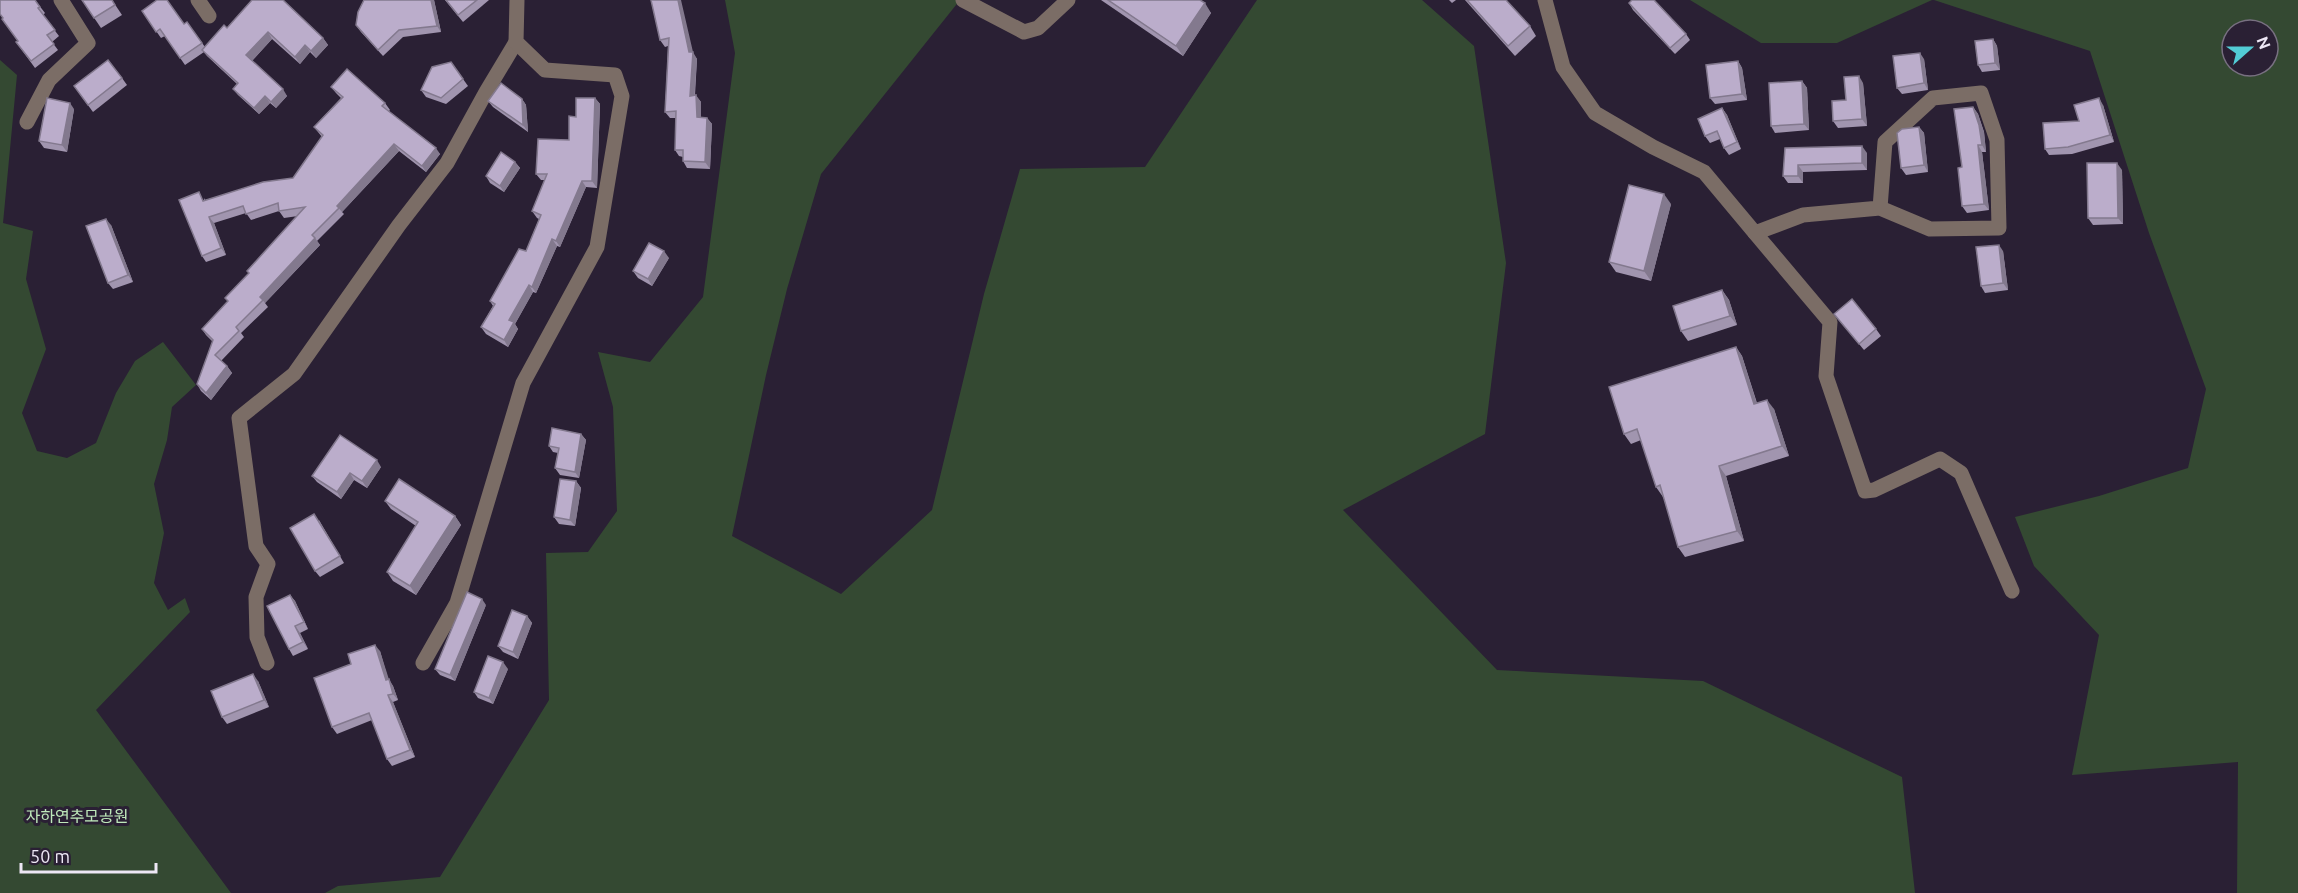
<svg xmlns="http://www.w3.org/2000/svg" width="2298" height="893" font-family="Ubuntu,'Noto Sans KR',sans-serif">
	<rect width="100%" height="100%" fill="#2a2034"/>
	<g fill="#344932" fill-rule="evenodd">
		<polygon points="725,0 960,0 821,174 787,289 766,375 732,536 841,594 932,510 984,294 1020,169 1145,167 1257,0 1422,0 1474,46 1506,263 1485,434 1343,510 1497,670 1703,681 1902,777 1915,893 325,893 338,886 440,877 549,700 546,553 588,552 617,511 613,407 598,352 650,362 703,297 735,53"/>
		<polygon points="1690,0 1932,0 1837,43 1761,43"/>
		<path d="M1934,0H2298V893H2237L2238,762L2072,775L2099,635L2034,566L2015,517L2099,496L2188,468L2206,389L2149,233L2090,51ZM2232,30H2268V66H2232Z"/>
		<polygon points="0,60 17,75 3,223 33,231 26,279 46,349 22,413 37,451 67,458 96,443 116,393 135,361 163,342 196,385 172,407 167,440 154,484 164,533 154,583 168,610 185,598 190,612 96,710 231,893 0,893"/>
	</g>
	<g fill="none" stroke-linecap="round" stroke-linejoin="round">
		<g stroke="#7b6d66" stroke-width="15">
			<polyline points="198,0 209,16"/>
			<polyline points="963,0 1024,32 1038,28 1068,0"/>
			<polyline points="1545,0 1563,67 1595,113 1653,147 1704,172 1755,233 1803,215 1880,208 1930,229 1999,228 1997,140 1981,93 1933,98 1885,142 1880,208"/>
			<polyline points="27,122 49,80 88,43 61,0"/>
			<polyline points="1755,233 1830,322 1826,376 1865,491 1874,490 1940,459 1961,473 2012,591"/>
			<polyline points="267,663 257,637 256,597 268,564 256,546 239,418 294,374 399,225 447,163 486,92 516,42"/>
			<polyline points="423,663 457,603 523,383 597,247 622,96 615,75 545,70 516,42 517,0"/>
		</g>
	</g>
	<g fill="#a195af">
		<polygon points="35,0 45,13 43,15 59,36 52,42 58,50 35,68 16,42 18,41 3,19"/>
		<polygon points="82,0 112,0 122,15 101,28"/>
		<polygon points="434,0 441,32 403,37 383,56 361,32 356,25"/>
		<polygon points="445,0 489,0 463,22"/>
		<polygon points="651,0 697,59 695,95 701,102 701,118 707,118 712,124 710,169 687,168 683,161 683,157 679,156 675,150 676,118 670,118 665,112 668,46 665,47 660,40"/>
		<polygon points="1101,0 1200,0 1211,13 1183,56"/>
		<polygon points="1449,0 1456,0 1452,3"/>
		<polygon points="1465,0 1506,0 1530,26 1536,36 1515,56"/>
		<polygon points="1629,3 1686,34 1690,40 1675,54 1633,10"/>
		<polygon points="142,11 184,24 187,22 205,47 227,28 323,38 328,45 316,58 310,52 300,64 272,39 252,61 287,96 276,108 270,103 259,114 238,95 233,89 237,84 207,56 204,52 185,65 165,36 161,38"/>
		<polygon points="1993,39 1997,46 2000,70 1982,72 1978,65"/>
		<polygon points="1924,59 1928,90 1902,94 1897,88"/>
		<polygon points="1738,61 1742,68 1747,100 1715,104 1710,98"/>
		<polygon points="451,62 468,86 446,104 426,97 421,90"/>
		<polygon points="122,78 127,85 93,112 79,93"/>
		<polygon points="1802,81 1807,88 1809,130 1775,133 1771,126"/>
		<polygon points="1863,83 1867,126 1838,128 1833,121 1846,100"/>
		<polygon points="331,87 385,103 390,110 389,111 440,154 426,172 399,151 342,212 344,214 317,241 320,245 265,303 268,307 241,333 244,337 221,361 227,366 232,373 211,400 201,391 197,384 213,342 206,335 202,329 228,302 225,298 249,274 247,271 298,216 284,218 279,211 251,220 246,213 214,223 226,255 206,262 202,256 204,198 205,200 293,178 322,137 314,127 341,98 336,93"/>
		<polygon points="595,98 600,104 597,188 586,187 560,247 557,246 536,293 533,292 515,324 518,329 508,347 486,334 481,327 493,306 490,301 526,251 539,219 537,218 532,211 545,180 541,180 536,174 569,140 576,117"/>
		<polygon points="522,99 526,105 528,132 493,107 488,101"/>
		<polygon points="2103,105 2114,142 2072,154 2049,155 2045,149 2079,121"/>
		<polygon points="1973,107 1978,114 1984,132 1986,152 1982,152 1989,210 1967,213 1962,206 1962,167"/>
		<polygon points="1722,108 1727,115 1741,149 1729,155 1724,148 1720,139 1710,143 1705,136"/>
		<polygon points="74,109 67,152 44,148 39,141"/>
		<polygon points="1919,127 1924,133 1928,172 1906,175 1901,168"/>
		<polygon points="1785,148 1867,153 1867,170 1803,172 1803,183 1788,183 1783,176"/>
		<polygon points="515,162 520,168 504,192 490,183 486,176"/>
		<polygon points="2122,170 2123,224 2093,225 2088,218"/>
		<polygon points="1671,204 1651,281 1616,272 1609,262"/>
		<polygon points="111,225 133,282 113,289 108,283"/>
		<polygon points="2003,251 2008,290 1985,293 1981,286"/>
		<polygon points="669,258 652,286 638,278 633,271"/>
		<polygon points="1722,290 1729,300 1737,325 1688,341 1681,331"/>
		<polygon points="1834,314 1876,329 1881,336 1864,350"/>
		<polygon points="1736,347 1742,356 1757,403 1774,409 1789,456 1726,476 1744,541 1685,557 1678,547 1664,496 1663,497 1656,487 1641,440 1631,444 1624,434"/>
		<polygon points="581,434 586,440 579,478 560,475 555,468 558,453 553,452 549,446"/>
		<polygon points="381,467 367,488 354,480 341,499 317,482 312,476"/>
		<polygon points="576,481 581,488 575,526 559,524 554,517"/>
		<polygon points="385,501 455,516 461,525 416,595 393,581 387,572 416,526 391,509"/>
		<polygon points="319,520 344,563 320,577 315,571"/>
		<polygon points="290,595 295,601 308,629 300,633 308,649 293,656 289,649"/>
		<polygon points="486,605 455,681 440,675 435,669"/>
		<polygon points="527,616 532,623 518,659 503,652 498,646"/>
		<polygon points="380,651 388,679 393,686 398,700 393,702 415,757 392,766 387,759 372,720 337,734 332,727 351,664"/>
		<polygon points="508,669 493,704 478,698 474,692"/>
		<polygon points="258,681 269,707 227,724 222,717"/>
	</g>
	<g fill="#83798e">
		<polygon points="431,0 434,0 441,32 437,26"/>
		<polygon points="678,0 681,0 693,52 697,59 694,102 690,96 689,52"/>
		<polygon points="1205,3 1211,13 1183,56 1176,46"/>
		<polygon points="268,32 272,39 251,62 246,55"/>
		<polygon points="323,38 328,45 316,58 311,51"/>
		<polygon points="1993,39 1997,46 2000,70 1995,63"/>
		<polygon points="305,45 310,52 300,64 295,57"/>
		<polygon points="1920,53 1924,59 1928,90 1924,83"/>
		<polygon points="1738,61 1742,68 1747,100 1742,94"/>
		<polygon points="1859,76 1863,83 1867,126 1862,119"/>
		<polygon points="1802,81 1807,88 1809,130 1804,124"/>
		<polygon points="283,89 287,96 276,108 271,102"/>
		<polygon points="696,95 701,102 701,124 697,117"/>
		<polygon points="265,96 270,103 259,114 254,108"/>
		<polygon points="595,98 600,104 597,188 592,181"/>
		<polygon points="2099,98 2103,105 2114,142 2110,135"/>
		<polygon points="522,99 526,105 528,132 523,125"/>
		<polygon points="70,103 74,109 67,152 62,145"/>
		<polygon points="1973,107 1978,114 1984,132 1986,152 1982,145"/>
		<polygon points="1722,108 1727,115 1741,149 1737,142"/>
		<polygon points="707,118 712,124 710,169 705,162"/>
		<polygon points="1919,127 1924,133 1928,172 1924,165"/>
		<polygon points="394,144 399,151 342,212 337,206"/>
		<polygon points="1978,145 1982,152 1989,210 1984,204"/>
		<polygon points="1862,146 1867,153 1867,170 1862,163"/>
		<polygon points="436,148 440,154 426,172 422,166"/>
		<polygon points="515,162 520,168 504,192 500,186"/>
		<polygon points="2117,163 2122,170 2123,224 2118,218"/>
		<polygon points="1798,165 1803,172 1803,183 1798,176"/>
		<polygon points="582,181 586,187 560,247 556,241"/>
		<polygon points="1664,194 1671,204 1651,281 1644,271"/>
		<polygon points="209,217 214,223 226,255 221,248"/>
		<polygon points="106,219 111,225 133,282 128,275"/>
		<polygon points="315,238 320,245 265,303 260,297"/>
		<polygon points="552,239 557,246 536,293 532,287"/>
		<polygon points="1999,245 2003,251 2008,290 2003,283"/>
		<polygon points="664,251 669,258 652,286 648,279"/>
		<polygon points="529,285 533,292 515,324 518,329 508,347 504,340 509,320"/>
		<polygon points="1722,290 1729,300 1737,325 1730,316"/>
		<polygon points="1736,347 1742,356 1760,414 1754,404"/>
		<polygon points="227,366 232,373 211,400 206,393"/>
		<polygon points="1767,400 1774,409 1789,456 1782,446"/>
		<polygon points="581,434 586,440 579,478 575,472"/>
		<polygon points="377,460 381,467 367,488 362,481"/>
		<polygon points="1719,466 1726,476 1744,541 1737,531"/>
		<polygon points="350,473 354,480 341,499 337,492"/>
		<polygon points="576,481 581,488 575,526 570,520"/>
		<polygon points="455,516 461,525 416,595 410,586"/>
		<polygon points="290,595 295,601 308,629 304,622"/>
		<polygon points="482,599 486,605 455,681 450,675"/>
		<polygon points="527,616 532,623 518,659 513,652"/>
		<polygon points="295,626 300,633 308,649 303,642"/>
		<polygon points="375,645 380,651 391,686 386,680"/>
		<polygon points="503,662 508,669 493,704 489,698"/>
		<polygon points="253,674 258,681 269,707 264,700"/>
		<polygon points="389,679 393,686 398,700 393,694"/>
		<polygon points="388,695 393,702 415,757 410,750"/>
	</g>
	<g fill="#bbadcb" stroke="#83798e" stroke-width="1.5">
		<polygon points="0,0 35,0 40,7 38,8 55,30 47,35 54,44 31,61 16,42 18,41 2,19 3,18 0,14"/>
		<polygon points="82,0 112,0 115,5 94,18"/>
		<polygon points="157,0 167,0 184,24 187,22 202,43 180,58 160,29 156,32 142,11"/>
		<polygon points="252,0 283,0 323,38 311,51 305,45 295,57 268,32 246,55 283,89 271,102 265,96 254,108 233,89 238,83 202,50 224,25 227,28"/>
		<polygon points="364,0 431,0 437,26 399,30 378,50 356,25 358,12"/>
		<polygon points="446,0 477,0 458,15"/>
		<polygon points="651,0 678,0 689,52 693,52 690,96 696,95 697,117 707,118 705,162 683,161 683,150 675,150 676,111 665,112 669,38 660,40"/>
		<polygon points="1108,0 1200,0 1205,3 1176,46"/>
		<polygon points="1467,0 1506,0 1530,26 1508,46"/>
		<polygon points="1632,0 1654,0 1686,34 1670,48 1629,3"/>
		<polygon points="1993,39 1995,63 1978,65 1975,41"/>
		<polygon points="1920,53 1924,83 1897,88 1893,56"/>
		<polygon points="108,60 122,78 88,105 74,86"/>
		<polygon points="1738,61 1742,94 1710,98 1706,65"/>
		<polygon points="451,62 463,79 441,98 421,90 432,67"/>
		<polygon points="347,69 385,103 382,106 436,148 422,166 394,144 337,206 339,208 312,235 315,238 260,297 263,300 236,327 239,331 215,355 227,366 206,393 197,384 213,340 202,329 228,301 225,298 249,273 247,271 305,207 279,211 278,203 246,214 243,206 209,217 221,248 202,256 179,200 199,192 203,201 263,182 293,178 323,135 314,127 343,97 331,87"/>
		<polygon points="1859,76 1862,119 1833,121 1832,101 1846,100 1844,77"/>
		<polygon points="1802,81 1804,124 1771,126 1769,83"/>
		<polygon points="501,83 522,99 523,125 488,101"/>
		<polygon points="47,98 70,103 62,145 39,141"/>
		<polygon points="576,98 595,98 592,181 582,181 556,241 552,239 532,287 529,285 509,320 514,322 504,340 481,327 495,304 490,301 519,249 526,251 541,215 532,211 547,174 536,174 538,139 569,140 569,116 576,117"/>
		<polygon points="2099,98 2110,135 2068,147 2045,149 2043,123 2079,121 2074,105"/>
		<polygon points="1973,107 1979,125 1982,145 1978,145 1984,204 1962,206 1958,168 1962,167 1954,109"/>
		<polygon points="1722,108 1737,142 1724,148 1717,131 1705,136 1698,119"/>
		<polygon points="1919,127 1924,165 1901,168 1897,133 1902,129"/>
		<polygon points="1862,146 1862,163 1798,165 1798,176 1783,176 1785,148"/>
		<polygon points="501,152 515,162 500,186 486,176"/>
		<polygon points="2087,163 2117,163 2118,218 2088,218"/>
		<polygon points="1629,185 1664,194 1644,271 1609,262"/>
		<polygon points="106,219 128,275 108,283 86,226"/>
		<polygon points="649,243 664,251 648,279 633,271"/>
		<polygon points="1999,245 2003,283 1981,286 1976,247"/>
		<polygon points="1722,290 1730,316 1681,331 1673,306"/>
		<polygon points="1852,299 1876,329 1859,344 1834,314"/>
		<polygon points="1736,347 1754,404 1767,400 1782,446 1719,466 1737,531 1678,547 1660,485 1656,487 1637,429 1624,434 1609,387"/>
		<polygon points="552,428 581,434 575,472 555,468 559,448 549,446"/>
		<polygon points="340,435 377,460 362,481 350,473 337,492 312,476"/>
		<polygon points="399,479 455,516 410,586 387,572 418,522 385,501"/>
		<polygon points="560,479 576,481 570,520 554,517"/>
		<polygon points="314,514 340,556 315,571 290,528"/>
		<polygon points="467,592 482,599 450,675 435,669"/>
		<polygon points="290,595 304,622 295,626 303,642 289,649 267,606"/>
		<polygon points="512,610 527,616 513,652 498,646"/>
		<polygon points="375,645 386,680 389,679 393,694 388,695 410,750 387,759 369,713 332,727 314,678 351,664 348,654"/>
		<polygon points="488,656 503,662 489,698 474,692"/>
		<polygon points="253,674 264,700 222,717 211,691"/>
	</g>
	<g text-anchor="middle" stroke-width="6" stroke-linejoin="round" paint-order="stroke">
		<g font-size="16" fill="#bee8ba" stroke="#2a2034">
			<text x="77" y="822">자하연추모공원</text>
		</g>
	</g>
	<g transform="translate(2250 48) rotate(69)"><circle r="28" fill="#2a2034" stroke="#787081" stroke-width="1.5"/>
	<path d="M0-4.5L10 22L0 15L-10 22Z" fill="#52ccd5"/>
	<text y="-9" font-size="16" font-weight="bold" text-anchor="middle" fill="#ede7f5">N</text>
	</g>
	<path d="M21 863v9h135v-9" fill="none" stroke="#ede7f5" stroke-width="3"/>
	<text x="30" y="863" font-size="18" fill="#ede7f5" stroke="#2a2034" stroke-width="4.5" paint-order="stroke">50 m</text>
</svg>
